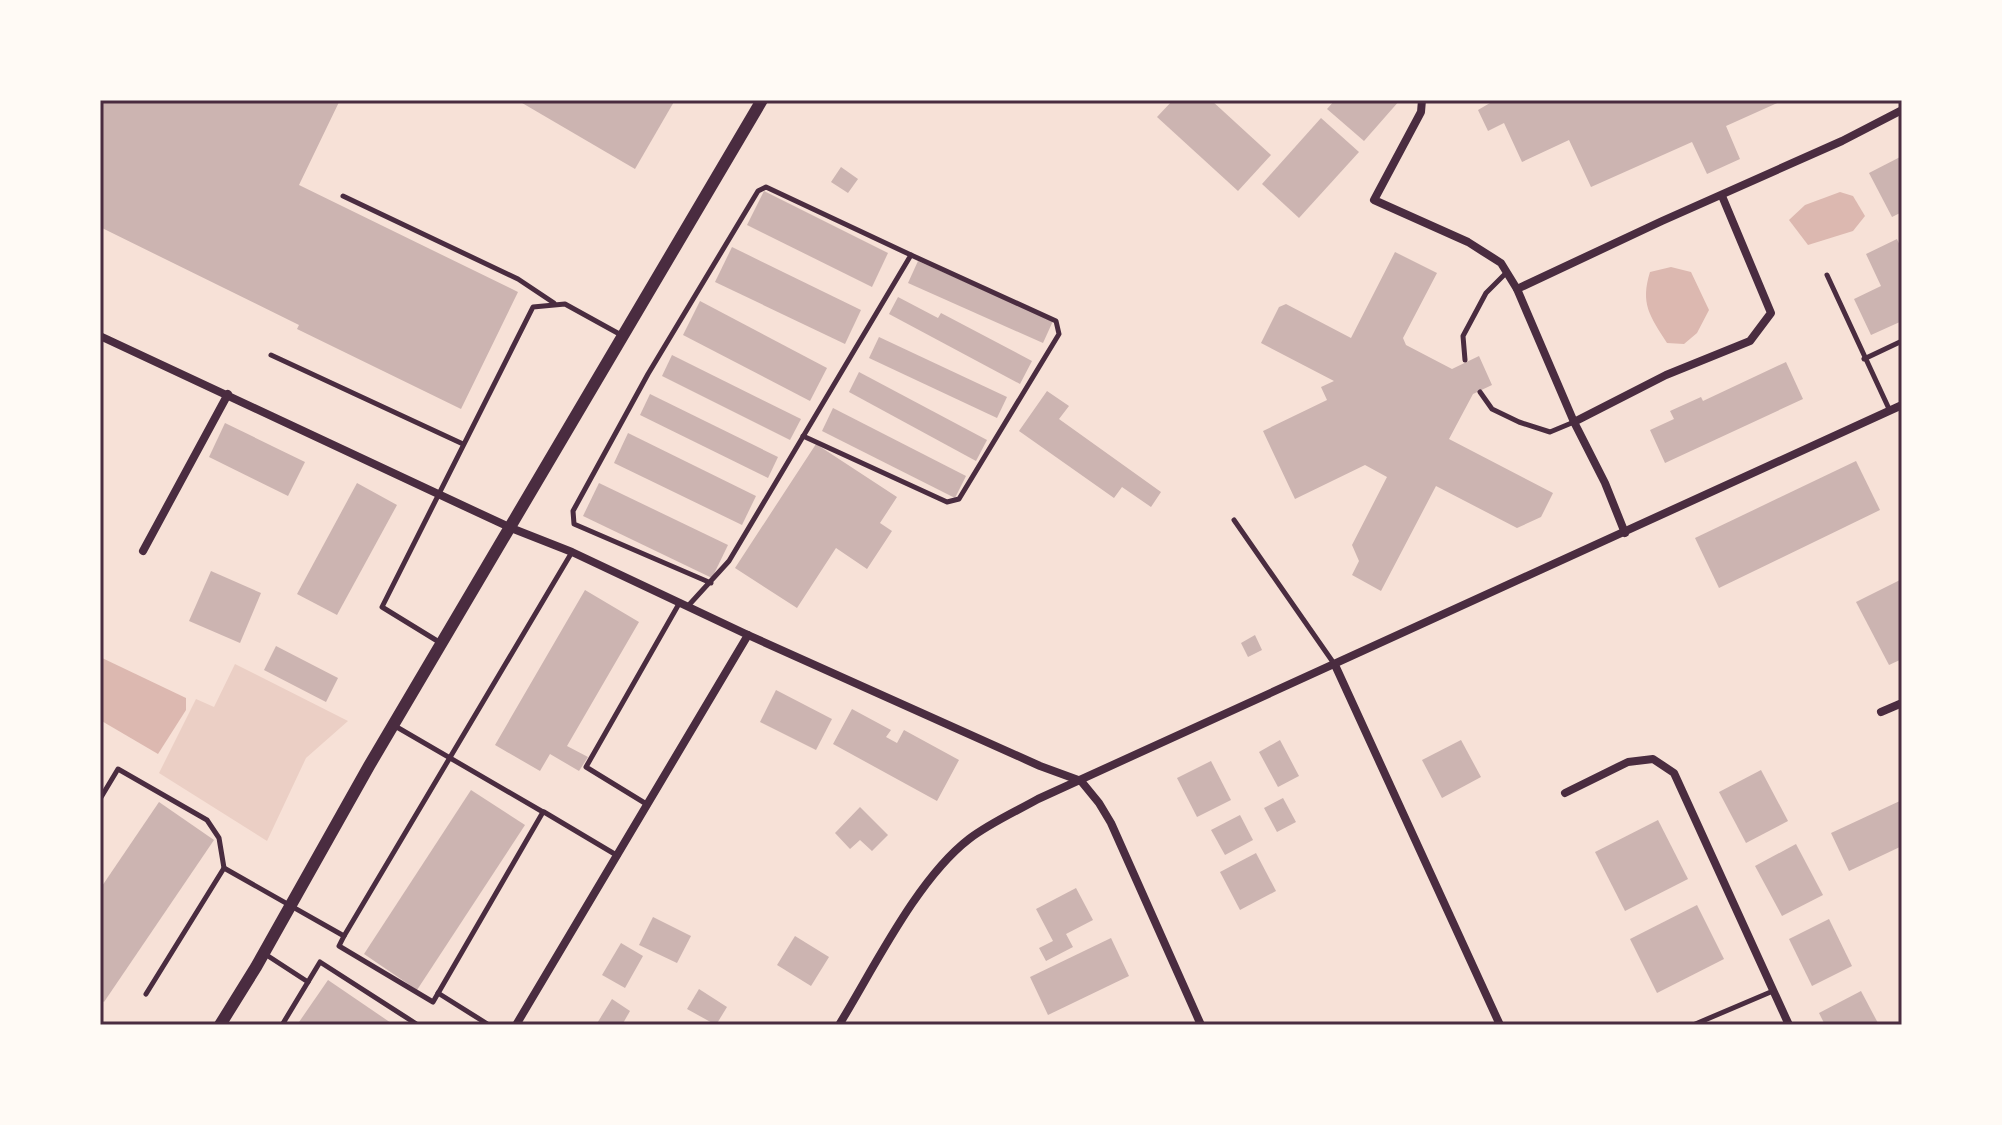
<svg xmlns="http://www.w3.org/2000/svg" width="2002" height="1125" font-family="'DejaVu Sans',sans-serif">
	<rect width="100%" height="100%" fill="#f7e1d7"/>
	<polygon fill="#ebcfc5" points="235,664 348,721 306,758 267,841 159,773 196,699 214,707"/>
	<g fill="#dcb8b0">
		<polygon points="1840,192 1853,196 1865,216 1853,231 1808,245 1789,220 1805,205"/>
		<path d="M1671,267L1691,272L1709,310L1697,333L1684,344L1667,343C1650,316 1640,304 1650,272Z"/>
		<polygon points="100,657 186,698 186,710 158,754 100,720"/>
	</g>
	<g fill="#ccb4b1">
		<polygon points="100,100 340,100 299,185 518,292 461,409 297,329 299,325 100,227"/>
		<polygon points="517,100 675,100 635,169"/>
		<polygon points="1173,100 1211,100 1271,155 1238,191 1157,117"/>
		<polygon points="1335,100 1400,100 1364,141 1327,109"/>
		<polygon points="1495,100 1784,100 1726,126 1740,159 1707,174 1692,142 1591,187 1569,140 1522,162 1504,123 1488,131 1478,110"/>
		<polygon points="1321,118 1359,152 1299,218 1262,184"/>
		<polygon points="1902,156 1902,212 1892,217 1869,173"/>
		<polygon points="841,167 858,179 848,193 831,182"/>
		<polygon points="764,191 888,253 872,287 747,225"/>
		<polygon points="1897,239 1902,250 1902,321 1871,335 1854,299 1881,286 1866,254"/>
		<polygon points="732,247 861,310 845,344 715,282"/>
		<polygon points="1395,252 1437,273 1403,338 1406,345 1452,369 1479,356 1492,385 1473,394 1449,439 1553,493 1541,517 1517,528 1436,486 1381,591 1352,575 1359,561 1352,545 1387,477 1365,465 1295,499 1263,431 1327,400 1321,387 1334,381 1261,343 1279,307 1286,304 1351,338"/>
		<polygon points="918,261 1053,321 1043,343 908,283"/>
		<polygon points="898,297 938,318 941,313 1032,361 1020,384 889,314"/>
		<polygon points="700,301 827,368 810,401 683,335"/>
		<polygon points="879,337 1007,397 997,418 869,358"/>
		<polygon points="672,355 801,419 790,440 662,376"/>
		<polygon points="1786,362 1803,399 1665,463 1650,430 1674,419 1670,411 1701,397 1703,401"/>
		<polygon points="859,372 987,440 976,461 849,392"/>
		<polygon points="1047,391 1069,406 1059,419 1161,492 1151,507 1122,487 1114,498 1019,431"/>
		<polygon points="650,394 778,457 768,478 640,415"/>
		<polygon points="833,408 966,476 955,498 822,431"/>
		<polygon points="225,423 305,462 288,496 209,457"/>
		<polygon points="628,433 756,496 742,525 614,463"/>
		<polygon points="816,444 897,497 880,523 892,531 867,569 836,548 797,608 735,568"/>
		<polygon points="1856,461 1880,510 1719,588 1695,538"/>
		<polygon points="357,483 397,505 337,615 297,594"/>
		<polygon points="599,483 728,545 712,578 583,516"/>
		<polygon points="211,571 261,593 240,643 189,621"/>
		<polygon points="1902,579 1902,659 1889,665 1856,602"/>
		<polygon points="585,590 639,622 567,746 588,757 579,771 550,754 540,771 495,745"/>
		<polygon points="1255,635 1262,650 1248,657 1241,643"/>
		<polygon points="276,646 338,678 326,702 264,670"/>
		<polygon points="776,690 832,719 816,750 760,722"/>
		<polygon points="852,709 891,730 886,737 897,743 904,730 959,760 937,801 833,744"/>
		<polygon points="1280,740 1299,776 1278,787 1259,752"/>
		<polygon points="1461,740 1481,777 1442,798 1422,760"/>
		<polygon points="1211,761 1231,800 1197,817 1177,778"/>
		<polygon points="1761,770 1788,821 1746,843 1719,792"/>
		<polygon points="471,790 525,825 417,990 364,954"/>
		<polygon points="1283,798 1296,822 1277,832 1264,808"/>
		<polygon points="1902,800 1902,846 1849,871 1831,833"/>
		<polygon points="159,802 214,840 104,1002 100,999 100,889"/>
		<polygon points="860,807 888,835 872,851 860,840 850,849 835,833"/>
		<polygon points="1240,815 1253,840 1225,855 1211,830"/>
		<polygon points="1658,820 1688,879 1625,911 1595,852"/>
		<polygon points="1796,844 1823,895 1782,916 1755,866"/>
		<polygon points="1256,853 1276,891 1240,910 1220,872"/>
		<polygon points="1076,888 1093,920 1066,934 1073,947 1046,961 1039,948 1053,941 1036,909"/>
		<polygon points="1697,905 1724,959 1657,993 1630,939"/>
		<polygon points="653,917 691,936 677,963 639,945"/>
		<polygon points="1829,919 1852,966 1812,986 1789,939"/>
		<polygon points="795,936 829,957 811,986 777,965"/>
		<polygon points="1111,938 1129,976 1048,1015 1030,977"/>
		<polygon points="621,943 643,956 625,988 602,975"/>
		<polygon points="328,980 394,1025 297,1025"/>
		<polygon points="699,989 727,1007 716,1025 687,1009"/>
		<polygon points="1861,991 1879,1025 1825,1025 1819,1013"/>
		<polygon points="612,999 630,1011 622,1025 596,1025"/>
	</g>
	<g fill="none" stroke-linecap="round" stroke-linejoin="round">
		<g stroke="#4a2c40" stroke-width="5">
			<polyline points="343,196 518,279 554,303"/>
			<polyline points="1827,275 1890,411"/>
			<polyline points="271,355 463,444"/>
			<polyline points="1864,359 1902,341"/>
			<polyline points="1465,360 1463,336 1486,293 1506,273"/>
			<polyline points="1480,392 1492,409 1519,422 1550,432 1574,422"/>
			<polyline points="803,436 947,502 959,499 1059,334 1056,321 911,255"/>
			<polyline points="1234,520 1335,665"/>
			<polyline points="688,606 729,561 911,255 766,187 758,191 648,374 573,511 574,524 711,583"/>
			<polyline points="439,642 382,607 533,307 565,304 623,336"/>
			<polyline points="100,799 118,769 207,820 219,838 224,868 344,936 572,552"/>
			<polyline points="648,805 586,767 680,602"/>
			<polyline points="544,812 618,856"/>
			<polyline points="344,936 339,946 433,1002 543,812 395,726"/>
			<polyline points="265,954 308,982"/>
			<polyline points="438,993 489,1025"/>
			<polyline points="146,994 224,868"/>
			<polyline points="282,1025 320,962 418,1025"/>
			<polyline points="1693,1025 1773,991"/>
		</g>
		<g stroke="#4a2c40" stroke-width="8">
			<polyline points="1422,100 1421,112 1374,200 1468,242 1501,263 1517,289 1662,221 1842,141 1902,110"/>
			<polyline points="1517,289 1574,422 1666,375 1750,341 1771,313 1722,196"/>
			<polyline points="100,336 511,528 572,552 748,635 1040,766 1081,781 1099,803 1111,823 1201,1025"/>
			<polyline points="1574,422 1605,483 1625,533"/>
			<polyline points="143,551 228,394"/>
			<polyline points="1335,665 1500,1025"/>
			<polyline points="1881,712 1902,703"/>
			<polyline points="1565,793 1628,762 1653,759 1674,773 1789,1025"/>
			<polyline points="516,1025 748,635"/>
			<path d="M839,1025C874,968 917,879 969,839C990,823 1015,812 1038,799L1902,405"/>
		</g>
		<polyline stroke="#4a2c40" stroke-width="12" points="220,1025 256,967 369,766 762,100"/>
	</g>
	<rect width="2002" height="1125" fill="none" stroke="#fffaf5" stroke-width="204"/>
	<rect x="102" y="102" width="1798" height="921" fill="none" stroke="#4a2c40" stroke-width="3"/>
</svg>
